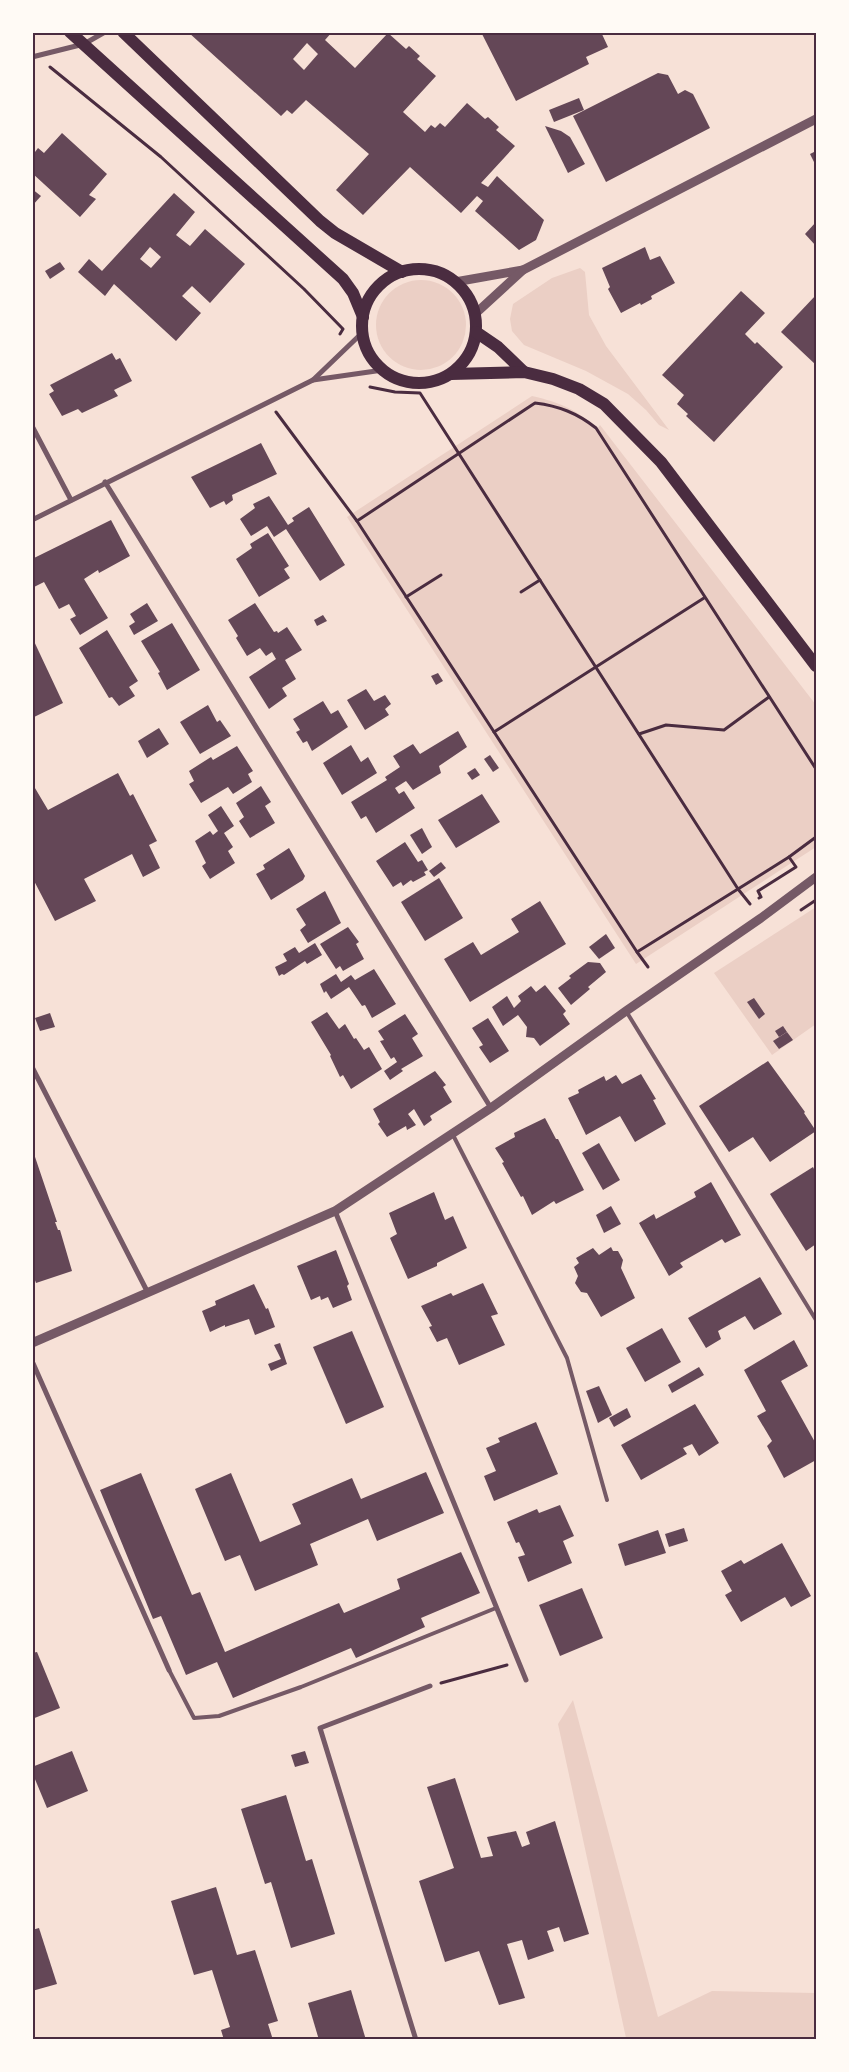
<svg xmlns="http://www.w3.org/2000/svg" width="849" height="2072" font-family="'Varela Round',sans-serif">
	<rect width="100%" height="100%" fill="#f7e1d7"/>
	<g fill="#ebcfc5">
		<polygon points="580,268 585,272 589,315 606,346 669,430 659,425 646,410 628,394 586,371 524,345 512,331 510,319 513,304 552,278"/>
		<circle cx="421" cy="325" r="45"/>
		<path d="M532,396C562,403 574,409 598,428L600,425L816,705V847L636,964L347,517Z"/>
		<polygon points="816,907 816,1024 772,1055 714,973"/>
		<polygon points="573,1700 658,2017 712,1991 816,1993 816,2039 624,2039 626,2038 558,1724"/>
	</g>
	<g fill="#644757" fill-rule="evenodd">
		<path d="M188,32H332L325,40L355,68L388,33L406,49L409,46L420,56L417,59L436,76L403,112L425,132L431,125L435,128L440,123L445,127L467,103L485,119L488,117L499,127L496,130L515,146L481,183L488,187L497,176L544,220L536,240L519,250L475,211L483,201L477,196L461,213L410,167L363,215L336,190L369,154L306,100L292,114L287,110L281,116ZM307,43L318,54L304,70L293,59Z"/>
		<polygon points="481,32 601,32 608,47 586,57 589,64 516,101"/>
		<polygon points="658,73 668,75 678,94 685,90 693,94 710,128 606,182 573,116"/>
		<polygon points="579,98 584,110 554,122 549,110"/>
		<polygon points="545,126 561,131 570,137 585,164 568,173"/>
		<polygon points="62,133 107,174 89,195 96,199 80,217 32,173 32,156 38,148 44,153"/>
		<polygon points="816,151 816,166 810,154"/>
		<polygon points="32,189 41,196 32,206"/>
		<path d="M174,193L195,212L176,235L190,246L205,229L245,264L210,303L192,286L182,296L201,313L176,341L114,284L105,296L78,272L89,259L102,271ZM150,247L161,257L151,268L140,259Z"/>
		<polygon points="816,222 816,246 805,234"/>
		<polygon points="645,247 650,260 660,256 675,283 651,296 652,299 641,305 640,303 621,313 608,289 610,287 602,268"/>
		<polygon points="60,262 65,269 50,279 45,271"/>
		<polygon points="741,291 765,313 745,334 755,344 757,342 783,367 714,442 686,416 688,414 677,404 684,395 662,375"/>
		<polygon points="816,295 816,365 781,332"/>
		<polygon points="112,353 116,360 120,358 132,381 114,390 118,396 82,413 78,409 62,416 49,394 54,391 50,385"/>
		<polygon points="261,443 277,474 232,495 233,500 226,505 224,501 210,508 191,477"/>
		<polygon points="269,496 288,525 294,521 292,518 309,507 345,565 320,581 286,529 274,537 267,526 251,536 240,519 255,508 253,504"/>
		<polygon points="111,520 130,556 99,573 98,570 84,579 108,618 80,635 70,619 76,616 69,604 59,609 44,582 32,588 32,559"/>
		<polygon points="268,533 289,566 284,569 290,578 259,597 236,559 252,548 250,544"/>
		<polygon points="147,603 158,621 134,635 129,626 135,622 130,614"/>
		<polygon points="255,603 274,632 277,631 278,633 287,627 302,650 285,660 296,679 282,688 287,696 269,709 249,677 276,659 272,652 266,656 260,648 247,656 236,638 238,636 228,620"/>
		<polygon points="323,615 327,621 317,626 314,620"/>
		<polygon points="172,623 200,670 167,690 158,673 160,672 141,641"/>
		<polygon points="107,630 138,681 129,687 135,696 119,706 112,697 109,698 79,648"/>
		<polygon points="32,637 63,703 32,718"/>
		<polygon points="438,673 443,681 436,685 431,676"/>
		<polygon points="366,689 374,701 385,695 391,704 385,709 389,715 365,730 347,700"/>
		<polygon points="323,701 331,714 338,710 348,727 312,751 307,741 303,743 296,732 300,730 293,719"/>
		<polygon points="208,705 217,722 220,720 231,736 200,754 180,722"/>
		<polygon points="159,728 169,744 147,758 138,741"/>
		<polygon points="458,731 467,747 439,766 441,773 413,790 406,781 395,788 399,794 404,791 415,808 376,833 366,816 361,819 351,802 387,780 385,777 400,767 393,756 413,744 420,754"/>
		<polygon points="351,745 361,762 368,757 377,773 342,795 323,763"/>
		<polygon points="237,746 253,771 248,774 252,782 233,794 228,787 201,803 189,784 194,781 189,771 211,757 213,760"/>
		<polygon points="490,755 499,768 493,772 484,759"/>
		<polygon points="475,768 480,775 472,780 467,773"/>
		<polygon points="118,773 130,796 133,794 157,841 149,845 160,868 143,877 132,854 84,879 96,901 55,921 32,877 32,859 34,858 32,855 32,783 48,810"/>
		<polygon points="261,786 271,802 265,806 275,823 250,838 239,821 244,817 236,803"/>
		<polygon points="482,794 500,822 456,848 438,820"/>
		<polygon points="221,806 234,826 224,833 233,847 228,851 235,863 210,879 202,866 206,863 195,841 210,831 213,835 218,831 208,815"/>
		<polygon points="422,828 432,847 422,854 410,835"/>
		<polygon points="405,842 418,862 422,860 428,870 424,872 426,875 413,882 411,880 403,886 401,882 393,887 376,861"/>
		<polygon points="289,848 305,876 303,880 271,900 256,874 265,869 263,865"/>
		<polygon points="441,862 446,868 434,877 429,871"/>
		<polygon points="439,878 463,918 425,941 401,902"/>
		<polygon points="325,891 341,923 308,943 300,930 306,925 296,909"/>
		<polygon points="540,901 566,944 470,1002 444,959 473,942 481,955 519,932 511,919"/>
		<polygon points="348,927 359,942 356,944 364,959 343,971 340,966 336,969 320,944"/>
		<polygon points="606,934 615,948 599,959 589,947"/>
		<polygon points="315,943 322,955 307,964 305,961 284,975 282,974 279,976 275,967 287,961 283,954 295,947 299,953"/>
		<polygon points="588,962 600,963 606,972 588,987 590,989 571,1005 558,988 571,978 569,976"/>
		<polygon points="374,969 396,1004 372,1018 365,1005 362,1006 349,987 331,999 326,991 324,993 320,984 336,974 341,982 351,975 355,980"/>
		<polygon points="545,985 566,1011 563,1014 570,1024 540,1046 534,1038 526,1037 527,1027 518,1015 503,1026 492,1007 507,996 514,1008 521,1001 518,996 531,986 536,992"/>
		<polygon points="754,998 765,1014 759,1019 747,1002"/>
		<polygon points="327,1012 339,1029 345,1024 354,1039 356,1038 364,1050 369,1047 382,1069 351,1089 343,1075 340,1077 330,1056 331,1055 311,1022"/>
		<polygon points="50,1013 55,1027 40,1031 35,1018"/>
		<polygon points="405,1014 418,1034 412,1038 423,1056 401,1069 403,1071 390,1080 384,1071 397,1062 394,1057 391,1059 380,1041 384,1040 378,1031"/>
		<polygon points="488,1018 509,1051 490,1063 479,1047 483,1045 472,1028"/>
		<polygon points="783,1026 787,1032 779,1037 775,1031"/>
		<polygon points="787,1032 793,1040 779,1049 773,1041"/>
		<polygon points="768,1061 805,1112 804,1113 816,1131 770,1162 753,1137 729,1152 699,1106"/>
		<polygon points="435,1071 446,1085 443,1087 452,1102 430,1116 432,1120 424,1126 414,1109 408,1114 416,1125 407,1130 406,1126 387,1137 378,1124 380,1122 373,1109"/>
		<polygon points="641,1074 656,1099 653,1100 666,1124 635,1142 620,1116 586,1135 568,1098 579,1093 578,1090 604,1076 606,1081 616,1075 622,1084"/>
		<polygon points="545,1118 556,1139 558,1139 584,1190 556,1204 554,1201 532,1215 523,1196 521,1197 502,1163 504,1162 495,1148 515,1137 514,1133"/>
		<polygon points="599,1143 620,1180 603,1190 582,1153"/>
		<polygon points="32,1148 57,1222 55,1222 58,1230 60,1230 72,1271 36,1283 32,1272 32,1237 34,1236 32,1231"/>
		<polygon points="813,1167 816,1173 816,1244 806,1251 770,1194"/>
		<polygon points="711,1182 741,1235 725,1243 722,1239 680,1263 683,1267 669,1276 639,1223 654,1214 656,1219 696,1197 694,1192"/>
		<polygon points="434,1192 445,1220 453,1216 467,1248 437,1263 437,1266 408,1279 390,1238 397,1234 389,1213"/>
		<polygon points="611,1206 621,1224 604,1233 596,1215"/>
		<polygon points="611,1247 613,1251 618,1251 623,1260 621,1268 635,1298 601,1317 587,1293 581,1292 575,1283 578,1276 574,1267 579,1263 576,1258 593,1248 599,1255"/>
		<polygon points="336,1250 349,1284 347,1286 352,1300 333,1308 328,1297 321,1300 320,1296 311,1300 297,1266"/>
		<polygon points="760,1277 782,1314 754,1330 745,1316 718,1331 721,1339 706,1348 688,1318"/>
		<polygon points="483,1283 498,1314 491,1316 505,1345 459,1365 447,1338 437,1342 429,1327 432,1326 421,1306 451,1293 453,1296"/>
		<polygon points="254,1284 266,1309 268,1308 275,1327 255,1335 249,1319 225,1327 225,1325 210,1332 202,1311 216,1305 215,1301"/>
		<polygon points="662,1328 681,1362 645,1382 626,1348"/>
		<polygon points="352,1331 384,1407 346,1424 313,1347"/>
		<polygon points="794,1340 808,1366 781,1381 816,1444 816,1460 784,1478 767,1446 772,1441 757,1416 766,1411 744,1370"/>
		<polygon points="280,1343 287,1364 271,1371 268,1364 281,1359 274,1345"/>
		<polygon points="699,1367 704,1375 672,1393 668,1385"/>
		<polygon points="599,1386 612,1415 598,1423 586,1391"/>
		<polygon points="695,1404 719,1443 699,1456 692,1444 683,1448 687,1454 641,1480 621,1445"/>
		<polygon points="627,1408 631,1417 614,1427 609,1418"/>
		<polygon points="536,1422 558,1474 494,1501 484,1476 496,1471 486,1448 500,1442 498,1438"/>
		<polygon points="426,1472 444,1513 377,1541 368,1519 310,1544 318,1565 255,1591 240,1555 225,1561 195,1489 231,1473 260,1542 301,1524 292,1504 352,1478 361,1499"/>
		<polygon points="141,1473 192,1595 200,1592 225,1652 339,1603 344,1613 400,1589 397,1579 461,1552 480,1593 421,1618 425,1627 356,1658 351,1648 233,1698 217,1662 186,1675 161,1616 153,1619 100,1490"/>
		<polygon points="560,1505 574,1536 563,1541 572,1563 528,1582 518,1557 525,1555 519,1542 516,1543 507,1522 537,1509 539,1513"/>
		<polygon points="684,1528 688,1541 669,1547 665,1534"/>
		<polygon points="658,1530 666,1553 625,1566 618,1544"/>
		<polygon points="782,1543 811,1596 791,1607 785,1597 741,1622 725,1595 732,1591 721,1571 741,1560 744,1564"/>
		<polygon points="582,1588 603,1638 560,1656 539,1605"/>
		<polygon points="37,1652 60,1708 32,1719 32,1653"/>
		<polygon points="72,1751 88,1791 47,1808 32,1772 32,1767"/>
		<polygon points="305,1751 309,1763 295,1767 291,1755"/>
		<polygon points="455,1778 481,1858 493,1856 487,1837 516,1831 522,1847 530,1844 526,1832 555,1821 589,1934 564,1942 559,1927 547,1931 554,1951 528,1960 522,1940 507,1944 525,1998 499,2005 479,1951 445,1962 419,1881 454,1868 427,1787"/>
		<polygon points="286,1795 306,1861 312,1859 335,1934 291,1948 271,1882 265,1884 241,1809"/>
		<polygon points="216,1887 237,1955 255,1950 278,2021 268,2024 273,2040 224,2040 221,2030 230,2027 212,1970 194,1975 171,1901"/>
		<polygon points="39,1928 57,1984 32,1991 32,1930"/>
		<polygon points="351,1990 366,2040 319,2040 308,2003"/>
	</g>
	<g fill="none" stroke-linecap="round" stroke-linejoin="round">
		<g stroke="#4a2c40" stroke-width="3">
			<polyline points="50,67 161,157 304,289 343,329 340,334"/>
			<polyline points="370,387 395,392 420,393 738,889 789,857 796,867 758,891 761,897 759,898"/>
			<path d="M276,412L357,521L535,403C559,406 577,413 596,428L816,769"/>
			<polyline points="357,521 637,952 738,889 750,904"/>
			<polyline points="521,592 540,580"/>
			<polyline points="406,597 441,575"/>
			<polyline points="494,732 704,598"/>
			<polyline points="639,734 666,725 724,730 769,697"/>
			<polyline points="789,857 816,837"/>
			<polyline points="801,910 816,900"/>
			<polyline points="637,952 648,967"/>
			<polyline points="441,1683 507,1665"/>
		</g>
		<g stroke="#755966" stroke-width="4">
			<polyline points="626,1011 816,1320"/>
			<polyline points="453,1135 567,1358 607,1500"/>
			<polyline points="169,1670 194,1718 219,1716 301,1687 496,1608"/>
		</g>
		<g stroke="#755966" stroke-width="5">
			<polyline points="32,57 84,44 105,32"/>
			<polyline points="313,380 383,370"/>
			<polyline points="32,426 71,500"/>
			<polyline points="105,482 491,1108"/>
			<polyline points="32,520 313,380 363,332"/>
			<polyline points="32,1067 148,1293"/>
			<polyline points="335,1211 526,1680"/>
			<polyline points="32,1361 169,1670"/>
			<polyline points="416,2040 320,1728 430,1686"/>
		</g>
		<g stroke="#755966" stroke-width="9">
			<polyline points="455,282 523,270"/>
			<polyline points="475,314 523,270 816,119"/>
			<polyline points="32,1343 335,1211 491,1108 626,1011 761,918 816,877"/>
		</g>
		<g stroke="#4a2c40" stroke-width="12">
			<polyline points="70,32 343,279 353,293 363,317"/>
			<polyline points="123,32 320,221 335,233 402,272"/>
			<circle cx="419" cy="326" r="57"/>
			<polyline points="476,332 498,347 524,372"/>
			<polyline points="451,374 524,372 553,379 579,389 604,404 661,462 816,666"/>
		</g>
	</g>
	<rect width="849" height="2072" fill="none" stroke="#fffaf5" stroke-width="68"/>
	<rect x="34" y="34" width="781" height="2004" fill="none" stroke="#4a2c40" stroke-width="2"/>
</svg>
